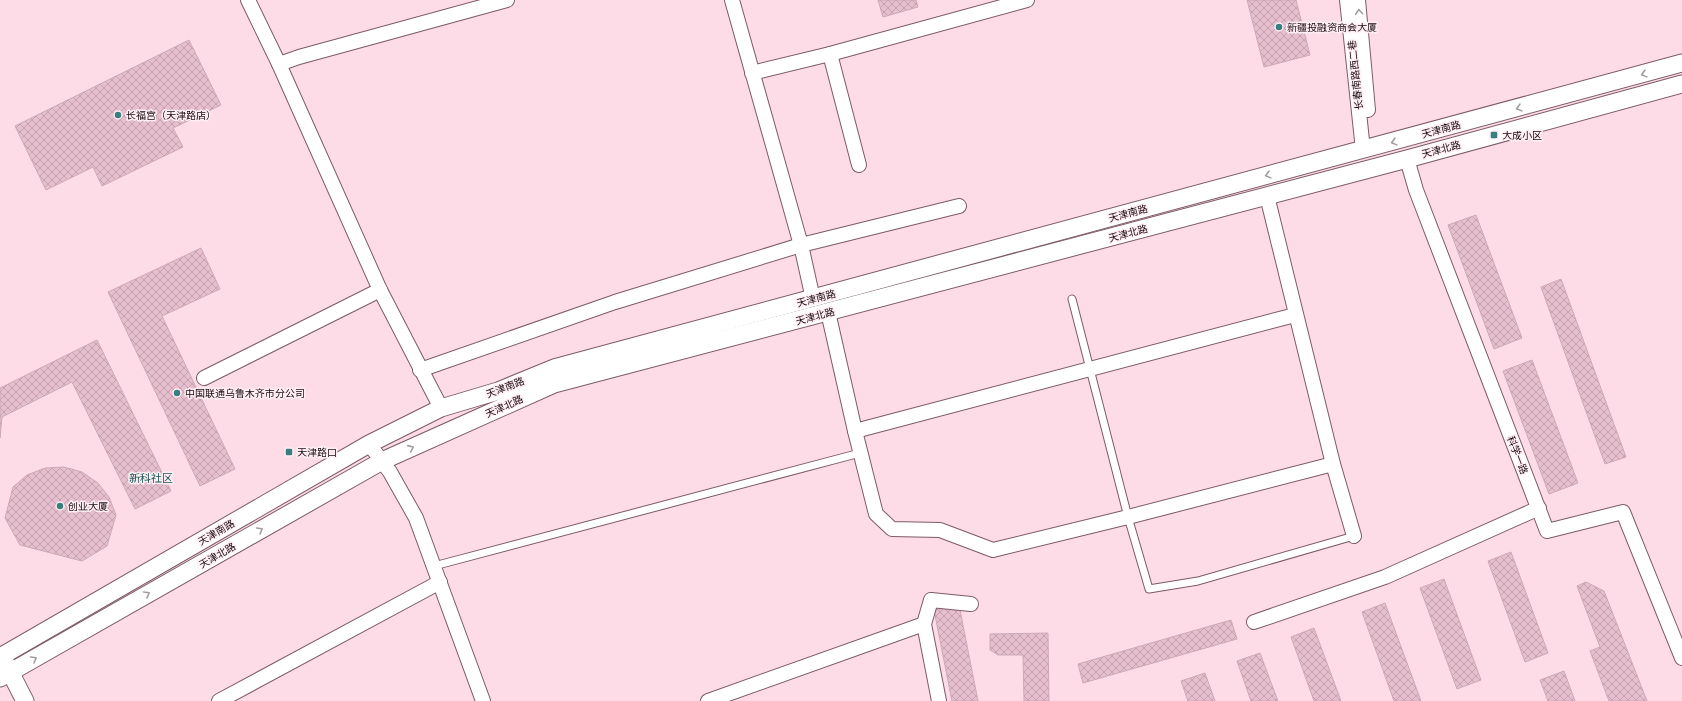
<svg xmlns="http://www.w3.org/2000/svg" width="1682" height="701" font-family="'DejaVu Sans','Noto Sans SC',sans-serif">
	<defs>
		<pattern id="building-cross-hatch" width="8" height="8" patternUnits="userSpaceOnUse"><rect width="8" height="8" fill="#e6becd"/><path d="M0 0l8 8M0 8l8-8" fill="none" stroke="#c5a2af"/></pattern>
	</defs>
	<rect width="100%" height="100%" fill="#fddce8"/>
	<g fill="url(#building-cross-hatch)" stroke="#cea8b7">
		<polygon points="878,0 916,0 918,7 883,17"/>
		<polygon points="1247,0 1296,0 1310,55 1264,67"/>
		<polygon points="189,40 221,105 173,128 183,147 102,186 93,167 46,190 15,126"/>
		<polygon points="1476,215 1522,338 1494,349 1448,225"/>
		<polygon points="201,248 220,289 162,316 235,469 200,486 108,292"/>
		<polygon points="1561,279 1626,457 1605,464 1541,287"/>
		<polygon points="97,340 171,491 135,509 72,382 2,417 0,438 0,388"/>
		<polygon points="1532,360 1578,483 1549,494 1503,371"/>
		<polygon points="64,467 82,472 98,483 109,497 116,515 107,546 82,561 20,545 5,518 13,487 27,475 45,468"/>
		<polygon points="1511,552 1548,653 1525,662 1488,561"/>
		<polygon points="1444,579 1481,680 1457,689 1420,588"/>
		<polygon points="1586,582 1604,591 1647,701 1609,701 1590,651 1600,647 1577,586"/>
		<polygon points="1385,603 1421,701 1394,701 1362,612"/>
		<polygon points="959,605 978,701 952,701 934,610"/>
		<polygon points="1231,620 1237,639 1083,683 1078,664"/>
		<polygon points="1314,628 1341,701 1314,701 1291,637"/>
		<polygon points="1048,633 1049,701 1024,701 1023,655 998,655 990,650 990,634"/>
		<polygon points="1260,653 1278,701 1251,701 1237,661"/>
		<polygon points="1564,671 1575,701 1548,701 1540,680"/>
		<polygon points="1205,673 1215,701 1188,701 1181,681"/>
	</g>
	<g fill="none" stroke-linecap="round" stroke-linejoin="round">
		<defs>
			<g id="service">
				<polyline points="1072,299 1128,517 1149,589 1198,581 1354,536"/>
				<polyline points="434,566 860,453"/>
			</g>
			<g id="minor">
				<polyline points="248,0 279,64 380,290 441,408"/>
				<polyline points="732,0 801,245 813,299"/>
				<polyline points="1347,0 1363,150"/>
				<polyline points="1358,0 1368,110"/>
				<polyline points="830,54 859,165"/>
				<polyline points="279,64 299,57 507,0"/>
				<polyline points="752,73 830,54 1027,0"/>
				<polyline points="1407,159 1416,190 1547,531 1623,512 1682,658"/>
				<polyline points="1267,196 1333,464 1354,536"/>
				<polyline points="828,312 855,431 1295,315"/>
				<polyline points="420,370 615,302 801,245 959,206"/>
				<polyline points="204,378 380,290"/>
				<polyline points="855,431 876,514 892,529 940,530 993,550 1128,517 1333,464"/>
				<polyline points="369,444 390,472 416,518 483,701"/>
				<polyline points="1254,622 1385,577 1539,508"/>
				<polyline points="219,701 440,582"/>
				<polyline points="708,701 924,624"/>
				<polyline points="939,701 924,624 931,600 971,604"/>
			</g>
			<g id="tertiary">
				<polyline points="0,657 369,444 441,408 498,391 554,368 1682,63"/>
				<polyline points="5,662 25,701"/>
				<polyline points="0,678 382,461 554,384 1407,159 1682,84"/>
			</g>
		</defs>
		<use href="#service" stroke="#7d5a68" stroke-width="9"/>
		<use href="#minor" stroke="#7d5a68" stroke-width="16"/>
		<use href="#tertiary" stroke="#7d5a68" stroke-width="19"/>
		<use href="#service" stroke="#fff" stroke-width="7"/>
		<use href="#minor" stroke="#fff" stroke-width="14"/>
		<use href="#tertiary" stroke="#fff" stroke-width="17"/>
	</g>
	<defs><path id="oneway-chevron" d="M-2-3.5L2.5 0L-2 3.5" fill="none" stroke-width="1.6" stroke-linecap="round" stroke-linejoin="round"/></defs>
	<g stroke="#a39d9f">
		<use href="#oneway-chevron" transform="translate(1359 12) rotate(-95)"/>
		<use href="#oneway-chevron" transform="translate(1644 74) rotate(165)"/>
		<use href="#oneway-chevron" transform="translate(1519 108) rotate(165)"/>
		<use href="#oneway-chevron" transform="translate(1394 142) rotate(165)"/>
		<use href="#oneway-chevron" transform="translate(1268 175) rotate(165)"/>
		<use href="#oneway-chevron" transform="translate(411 448) rotate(-24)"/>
		<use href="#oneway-chevron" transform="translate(260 530) rotate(-30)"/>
		<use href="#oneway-chevron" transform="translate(147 594) rotate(-30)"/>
		<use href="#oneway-chevron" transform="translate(34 659) rotate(-30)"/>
	</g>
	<g fill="#388080" stroke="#ffeef4" stroke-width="1.5">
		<circle cx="1279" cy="27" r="4"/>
		<circle cx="118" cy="115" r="4"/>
		<rect x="1490" y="131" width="8" height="8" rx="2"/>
		<circle cx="177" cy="393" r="4"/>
		<rect x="285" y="448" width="8" height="8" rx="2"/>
		<circle cx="60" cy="506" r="4"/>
	</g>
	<g text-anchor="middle" stroke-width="3" stroke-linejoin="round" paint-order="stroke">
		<g font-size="10" fill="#180b10" stroke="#ffeef4" text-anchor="start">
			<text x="1287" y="31">新疆投融资商会大厦</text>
			<text x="126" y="119">长福宫（天津路店）</text>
			<text x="1502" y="139">大成小区</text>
			<text x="185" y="397">中国联通乌鲁木齐市分公司</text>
			<text x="297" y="456">天津路口</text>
			<text x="68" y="510">创业大厦</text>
		</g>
		<g font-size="10" fill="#180b10" stroke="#ffeef4">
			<text transform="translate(1355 75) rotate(-96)" y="4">长春南路西二巷</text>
			<text transform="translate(1441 129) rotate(-15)" y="4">天津南路</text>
			<text transform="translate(1441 149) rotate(-15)" y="4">天津北路</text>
			<text transform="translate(1128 213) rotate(-15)" y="4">天津南路</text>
			<text transform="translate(1128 233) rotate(-15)" y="4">天津北路</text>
			<text transform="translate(816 298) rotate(-15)" y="4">天津南路</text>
			<text transform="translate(815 316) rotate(-15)" y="4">天津北路</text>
			<text transform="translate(505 387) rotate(-21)" y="4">天津南路</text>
			<text transform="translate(504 406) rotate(-24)" y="4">天津北路</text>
			<text transform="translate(1518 455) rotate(69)" y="4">科学一路</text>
			<text transform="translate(216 532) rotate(-30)" y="4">天津南路</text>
			<text transform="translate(217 555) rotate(-30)" y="4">天津北路</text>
		</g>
		<g font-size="11" fill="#1b5756" stroke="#ffeef4">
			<text x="151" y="482">新科社区</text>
		</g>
	</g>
</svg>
